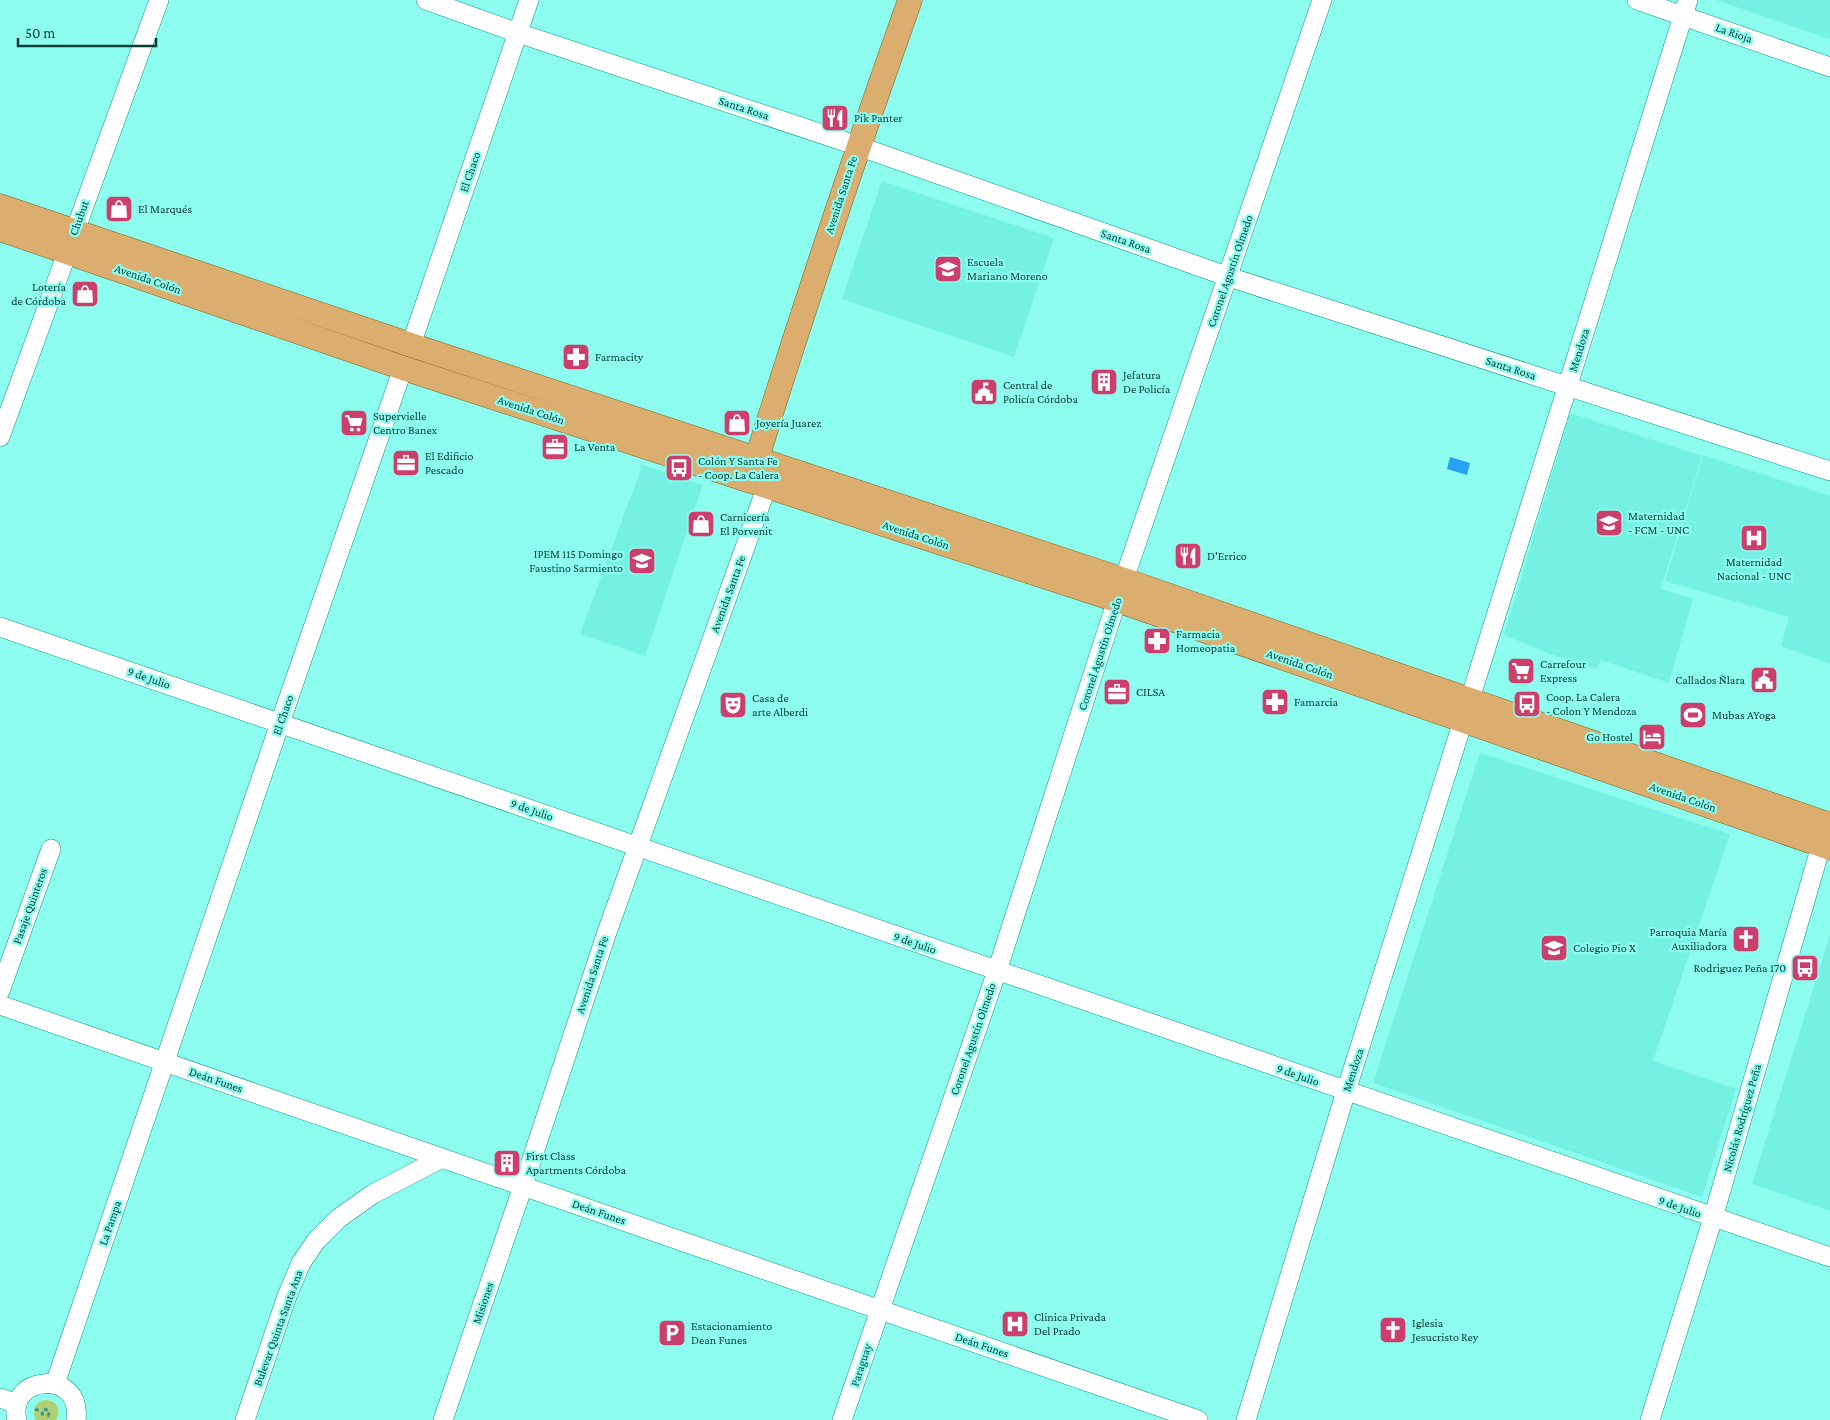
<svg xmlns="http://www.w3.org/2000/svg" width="1830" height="1420" font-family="'Crimson Pro',serif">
	<rect width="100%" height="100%" fill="#8cfdef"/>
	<g fill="#75f1e3">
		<polygon points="1716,0 1830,0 1830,39"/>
		<polygon points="882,181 1054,238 1014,357 842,299"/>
		<polygon points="1570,413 1702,456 1661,589 1693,599 1669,683 1601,660 1597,669 1550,654 1504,635"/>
		<polygon points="1703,455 1830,496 1830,664 1781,646 1789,617 1665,581"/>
		<polygon points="639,464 703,485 645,656 580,634 641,469"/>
		<polygon points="1480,753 1730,834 1653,1061 1736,1089 1702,1197 1373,1083"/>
		<polygon points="1830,935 1830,1211 1752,1184"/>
	</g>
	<path fill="#afd171" d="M45,1400C57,1400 62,1410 56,1420H36C31,1410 35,1402 45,1400Z"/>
	<polygon fill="#29a1f5" points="1450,457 1470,463 1467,475 1447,469"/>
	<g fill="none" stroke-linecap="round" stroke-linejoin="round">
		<defs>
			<g id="minor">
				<polyline points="426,0 518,33 858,146 1229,277 1830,471"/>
				<polyline points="1637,0 1830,67"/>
				<polyline points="411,345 529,0"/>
				<polyline points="0,437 159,0"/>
				<polyline points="0,627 1830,1257"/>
				<polyline points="1470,699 1688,0"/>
				<polyline points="0,991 51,849"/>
				<polyline points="0,1005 1198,1420"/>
				<polyline points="55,1384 280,723 403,368"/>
				<polyline points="0,1398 17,1404"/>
				<path d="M17,1420C6,1375 83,1368 76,1420"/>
				<polyline points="245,1420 287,1296 301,1263 316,1241 339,1218 373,1194 442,1158"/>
				<polyline points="443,1420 523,1186 607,932 767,486"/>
				<polyline points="842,1420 997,971 1117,600 1322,0"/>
				<polyline points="1246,1420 1346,1091 1463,721"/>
				<polyline points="1650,1420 1713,1218 1825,832"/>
			</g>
			<g id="major">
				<polyline points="0,206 411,345 1124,580 1830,825"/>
				<polyline points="0,229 403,368 1117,600 1830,848"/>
				<path d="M763,473L757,458C805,304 856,152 910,0"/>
			</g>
		</defs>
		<use href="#minor" stroke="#08968b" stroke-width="20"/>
		<use href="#major" stroke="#81621c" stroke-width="25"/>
		<g stroke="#46978e" stroke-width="3" stroke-dasharray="4 4" stroke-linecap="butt">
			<polyline points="35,1409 43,1412"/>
			<polygon points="44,1409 50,1411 48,1416 42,1414"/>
		</g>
		<use href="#minor" stroke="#fff" stroke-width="19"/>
		<use href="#major" stroke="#dbad6e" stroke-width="24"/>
	</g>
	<defs>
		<symbol id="restaurant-square" viewBox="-11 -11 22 22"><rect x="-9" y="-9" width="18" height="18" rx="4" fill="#cc3f6c" stroke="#8cfdef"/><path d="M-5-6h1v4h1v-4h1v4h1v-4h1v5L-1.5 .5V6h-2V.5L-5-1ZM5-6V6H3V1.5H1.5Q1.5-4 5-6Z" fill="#fff"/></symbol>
		<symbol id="shop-square" viewBox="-11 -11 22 22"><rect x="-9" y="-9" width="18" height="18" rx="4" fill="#cc3f6c" stroke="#8cfdef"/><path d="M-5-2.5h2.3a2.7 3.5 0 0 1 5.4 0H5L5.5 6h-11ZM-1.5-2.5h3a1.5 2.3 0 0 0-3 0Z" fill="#fff"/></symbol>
		<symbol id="school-square" viewBox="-11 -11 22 22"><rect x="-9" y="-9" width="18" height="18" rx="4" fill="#cc3f6c" stroke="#8cfdef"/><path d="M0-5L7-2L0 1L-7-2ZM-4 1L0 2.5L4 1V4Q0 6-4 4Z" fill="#fff"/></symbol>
		<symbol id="pharmacy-square" viewBox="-11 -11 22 22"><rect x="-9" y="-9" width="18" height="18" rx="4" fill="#cc3f6c" stroke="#8cfdef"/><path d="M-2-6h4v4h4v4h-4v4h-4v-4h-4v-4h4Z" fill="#fff"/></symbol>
		<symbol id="building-square" viewBox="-11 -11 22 22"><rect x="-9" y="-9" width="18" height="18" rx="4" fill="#cc3f6c" stroke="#8cfdef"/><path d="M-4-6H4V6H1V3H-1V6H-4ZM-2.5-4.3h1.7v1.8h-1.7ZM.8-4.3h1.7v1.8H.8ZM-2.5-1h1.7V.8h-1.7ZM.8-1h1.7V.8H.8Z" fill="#fff"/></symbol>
		<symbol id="civic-square" viewBox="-11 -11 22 22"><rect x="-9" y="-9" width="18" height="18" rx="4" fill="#cc3f6c" stroke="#8cfdef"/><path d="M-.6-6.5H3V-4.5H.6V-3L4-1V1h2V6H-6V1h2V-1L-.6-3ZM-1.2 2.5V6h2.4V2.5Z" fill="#fff"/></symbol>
		<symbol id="supermarket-square" viewBox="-11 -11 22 22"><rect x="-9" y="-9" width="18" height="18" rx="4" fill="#cc3f6c" stroke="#8cfdef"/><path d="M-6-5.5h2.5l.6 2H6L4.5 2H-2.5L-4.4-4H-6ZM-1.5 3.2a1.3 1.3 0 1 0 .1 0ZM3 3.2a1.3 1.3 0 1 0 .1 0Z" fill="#fff"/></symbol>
		<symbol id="office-square" viewBox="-11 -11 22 22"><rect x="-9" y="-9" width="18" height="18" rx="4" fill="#cc3f6c" stroke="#8cfdef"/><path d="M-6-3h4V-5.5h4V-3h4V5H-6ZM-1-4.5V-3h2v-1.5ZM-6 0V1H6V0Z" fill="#fff"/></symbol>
		<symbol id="bus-square" viewBox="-11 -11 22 22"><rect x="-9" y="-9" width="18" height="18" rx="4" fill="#cc3f6c" stroke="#8cfdef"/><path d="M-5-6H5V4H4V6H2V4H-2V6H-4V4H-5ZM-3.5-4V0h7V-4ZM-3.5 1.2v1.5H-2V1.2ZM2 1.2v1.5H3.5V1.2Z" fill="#fff"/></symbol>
		<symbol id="university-square" viewBox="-11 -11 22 22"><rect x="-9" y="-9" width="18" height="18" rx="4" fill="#cc3f6c" stroke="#8cfdef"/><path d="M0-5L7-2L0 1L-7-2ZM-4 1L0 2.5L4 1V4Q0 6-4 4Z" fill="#fff"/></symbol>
		<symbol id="hospital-square" viewBox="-11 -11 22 22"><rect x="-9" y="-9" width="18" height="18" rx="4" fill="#cc3f6c" stroke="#8cfdef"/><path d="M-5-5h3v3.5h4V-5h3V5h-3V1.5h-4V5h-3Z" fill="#fff"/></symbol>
		<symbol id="theatre-square" viewBox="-11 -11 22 22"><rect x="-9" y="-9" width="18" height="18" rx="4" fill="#cc3f6c" stroke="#8cfdef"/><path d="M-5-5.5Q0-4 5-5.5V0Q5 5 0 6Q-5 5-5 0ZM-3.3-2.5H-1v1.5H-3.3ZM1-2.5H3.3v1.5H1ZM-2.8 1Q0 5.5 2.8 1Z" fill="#fff"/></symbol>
		<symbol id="stadium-square" viewBox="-11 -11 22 22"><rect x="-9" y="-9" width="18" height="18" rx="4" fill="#cc3f6c" stroke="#8cfdef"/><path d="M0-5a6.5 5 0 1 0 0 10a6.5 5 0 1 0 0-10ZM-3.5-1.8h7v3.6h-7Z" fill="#fff"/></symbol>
		<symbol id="hotel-square" viewBox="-11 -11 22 22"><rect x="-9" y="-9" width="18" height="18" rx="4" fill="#cc3f6c" stroke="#8cfdef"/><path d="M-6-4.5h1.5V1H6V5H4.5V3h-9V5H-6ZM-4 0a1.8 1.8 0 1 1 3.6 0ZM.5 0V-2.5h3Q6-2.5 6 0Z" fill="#fff"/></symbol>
		<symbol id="church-square" viewBox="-11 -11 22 22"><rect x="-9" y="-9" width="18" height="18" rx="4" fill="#cc3f6c" stroke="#8cfdef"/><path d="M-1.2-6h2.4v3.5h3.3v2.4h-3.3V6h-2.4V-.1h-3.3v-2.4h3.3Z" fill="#fff"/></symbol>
		<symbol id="parking-square" viewBox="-11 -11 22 22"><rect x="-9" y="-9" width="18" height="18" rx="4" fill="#cc3f6c" stroke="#8cfdef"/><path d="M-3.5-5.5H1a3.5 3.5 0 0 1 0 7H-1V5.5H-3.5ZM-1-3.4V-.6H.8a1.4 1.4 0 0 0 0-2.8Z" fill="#fff"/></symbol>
	</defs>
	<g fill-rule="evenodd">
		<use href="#restaurant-square" x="819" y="102" width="32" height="32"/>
		<use href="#shop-square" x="103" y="193" width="32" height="32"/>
		<use href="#school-square" x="932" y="253" width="32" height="32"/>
		<use href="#shop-square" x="69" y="278" width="32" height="32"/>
		<use href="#pharmacy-square" x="560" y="341" width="32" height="32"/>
		<use href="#building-square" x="1088" y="366" width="32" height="32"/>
		<use href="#civic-square" x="968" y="376" width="32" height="32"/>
		<use href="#supermarket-square" x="338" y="407" width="32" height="32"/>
		<use href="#shop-square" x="721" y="407" width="32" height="32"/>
		<use href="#office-square" x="539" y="431" width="32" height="32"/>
		<use href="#office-square" x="390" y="447" width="32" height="32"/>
		<use href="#bus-square" x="663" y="452" width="32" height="32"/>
		<use href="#university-square" x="1593" y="507" width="32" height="32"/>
		<use href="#shop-square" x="685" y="508" width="32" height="32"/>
		<use href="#hospital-square" x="1738" y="522" width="32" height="32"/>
		<use href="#restaurant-square" x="1172" y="540" width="32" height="32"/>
		<use href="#school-square" x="626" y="545" width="32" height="32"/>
		<use href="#pharmacy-square" x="1141" y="625" width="32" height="32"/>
		<use href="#supermarket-square" x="1505" y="655" width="32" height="32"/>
		<use href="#civic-square" x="1748" y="664" width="32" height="32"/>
		<use href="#office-square" x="1101" y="676" width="32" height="32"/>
		<use href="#pharmacy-square" x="1259" y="686" width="32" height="32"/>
		<use href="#bus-square" x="1511" y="688" width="32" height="32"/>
		<use href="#theatre-square" x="717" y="689" width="32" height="32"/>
		<use href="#stadium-square" x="1677" y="699" width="32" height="32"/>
		<use href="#hotel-square" x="1636" y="721" width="32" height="32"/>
		<use href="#church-square" x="1730" y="923" width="32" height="32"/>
		<use href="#school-square" x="1538" y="932" width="32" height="32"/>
		<use href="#bus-square" x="1789" y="952" width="32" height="32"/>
		<use href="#building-square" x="491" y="1147" width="32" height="32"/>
		<use href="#hospital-square" x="999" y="1308" width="32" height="32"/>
		<use href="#church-square" x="1377" y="1314" width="32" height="32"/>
		<use href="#parking-square" x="656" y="1317" width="32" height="32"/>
	</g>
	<g text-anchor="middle" stroke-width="4.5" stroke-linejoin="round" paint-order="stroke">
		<g font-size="12" fill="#073c37" stroke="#8cfdef">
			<text transform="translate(1734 33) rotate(19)" y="4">La Rioja</text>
			<text transform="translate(744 108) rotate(18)" y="4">Santa Rosa</text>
			<text transform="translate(470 172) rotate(-71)" y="4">El Chaco</text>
			<text transform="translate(841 195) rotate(-72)" y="4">Avenida Santa Fe</text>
			<text transform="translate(79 218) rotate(-70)" y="4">Chubut</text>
			<text transform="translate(1126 241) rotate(19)" y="4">Santa Rosa</text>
			<text transform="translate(1230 271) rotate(-71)" y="4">Coronel Agustín Olmedo</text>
			<text transform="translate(148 279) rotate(19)" y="4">Avenida Colón</text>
			<text transform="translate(1579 350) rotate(-73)" y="4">Mendoza</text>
			<text transform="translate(1511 368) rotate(18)" y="4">Santa Rosa</text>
			<text transform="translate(531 410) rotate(18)" y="4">Avenida Colón</text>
			<text transform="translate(916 535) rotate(18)" y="4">Avenida Colón</text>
			<text transform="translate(728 594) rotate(-70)" y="4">Avenida Santa Fe</text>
			<text transform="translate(1100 654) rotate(-72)" y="4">Coronel Agustín Olmedo</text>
			<text transform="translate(1300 664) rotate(19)" y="4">Avenida Colón</text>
			<text transform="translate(149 678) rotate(19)" y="4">9 de Julio</text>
			<text transform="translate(283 715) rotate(-71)" y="4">El Chaco</text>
			<text transform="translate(1683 797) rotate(19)" y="4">Avenida Colón</text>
			<text transform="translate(532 810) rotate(19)" y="4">9 de Julio</text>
			<text transform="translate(30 906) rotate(-70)" y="4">Pasaje Quinteros</text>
			<text transform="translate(915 943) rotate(19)" y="4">9 de Julio</text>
			<text transform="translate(592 975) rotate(-72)" y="4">Avenida Santa Fe</text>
			<text transform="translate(973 1039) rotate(-71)" y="4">Coronel Agustín Olmedo</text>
			<text transform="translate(1353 1070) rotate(-72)" y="4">Mendoza</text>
			<text transform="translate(1298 1075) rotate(19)" y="4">9 de Julio</text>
			<text transform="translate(216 1080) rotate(19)" y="4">Deán Funes</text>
			<text transform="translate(1742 1118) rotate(-74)" y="4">Nicolás Rodríguez Peña</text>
			<text transform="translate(1680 1207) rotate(19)" y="4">9 de Julio</text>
			<text transform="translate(599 1212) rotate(19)" y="4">Deán Funes</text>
			<text transform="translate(110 1223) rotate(-71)" y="4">La Pampa</text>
			<text transform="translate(483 1303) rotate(-71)" y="4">Misiones</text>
			<text transform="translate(278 1328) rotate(-70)" y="4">Bulevar Quinta Santa Ana</text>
			<text transform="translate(982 1345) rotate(19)" y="4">Deán Funes</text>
			<text transform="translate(861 1365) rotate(-72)" y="4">Paraguay</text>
		</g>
		<g font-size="12" fill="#073c37" stroke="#8cfdef" text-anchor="start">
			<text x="854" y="122">Pik Panter</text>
			<text x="138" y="213">El Marqués</text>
			<text x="967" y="266">Escuela<tspan x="967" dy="14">Mariano Moreno</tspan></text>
			<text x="66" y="291" text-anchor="end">Lotería<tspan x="66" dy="14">de Córdoba</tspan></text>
			<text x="595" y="361">Farmacity</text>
			<text x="1123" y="379">Jefatura<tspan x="1123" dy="14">De Policía</tspan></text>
			<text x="1003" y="389">Central de<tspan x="1003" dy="14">Policía Córdoba</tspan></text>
			<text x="373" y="420">Supervielle<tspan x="373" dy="14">Centro Banex</tspan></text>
			<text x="756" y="427">Joyería Juarez</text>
			<text x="574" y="451">La Venta</text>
			<text x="425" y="460">El Edificio<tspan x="425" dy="14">Pescado</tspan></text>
			<text x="698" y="465">Colón Y Santa Fe<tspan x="698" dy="14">- Coop. La Calera</tspan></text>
			<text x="1628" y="520">Maternidad<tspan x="1628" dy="14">- FCM - UNC</tspan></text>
			<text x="720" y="521">Carnicería<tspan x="720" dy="14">El Porvenit</tspan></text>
			<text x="623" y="558" text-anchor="end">IPEM 115 Domingo<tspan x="623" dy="14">Faustino Sarmiento</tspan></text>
			<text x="1207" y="560">D'Errico</text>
			<text x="1754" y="566" text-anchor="middle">Maternidad<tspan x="1754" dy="14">Nacional - UNC</tspan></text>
			<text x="1176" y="638">Farmacia<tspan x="1176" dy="14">Homeopatia</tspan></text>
			<text x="1540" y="668">Carrefour<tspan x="1540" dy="14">Express</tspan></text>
			<text x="1745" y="684" text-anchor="end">Callados Ñlara</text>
			<text x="1136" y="696">CILSA</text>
			<text x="1546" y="701">Coop. La Calera<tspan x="1546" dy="14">- Colon Y Mendoza</tspan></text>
			<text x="752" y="702">Casa de<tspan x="752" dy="14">arte Alberdi</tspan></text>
			<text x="1294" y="706">Famarcia</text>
			<text x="1712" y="719">Mubas AYoga</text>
			<text x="1633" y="741" text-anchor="end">Go Hostel</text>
			<text x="1727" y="936" text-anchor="end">Parroquia María<tspan x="1727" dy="14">Auxiliadora</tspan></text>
			<text x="1573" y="952">Colegio Pio X</text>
			<text x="1786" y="972" text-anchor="end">Rodriguez Peña 170</text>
			<text x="526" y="1160">First Class<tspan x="526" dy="14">Apartments Córdoba</tspan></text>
			<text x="1034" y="1321">Clinica Privada<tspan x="1034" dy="14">Del Prado</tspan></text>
			<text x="1412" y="1327">Iglesia<tspan x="1412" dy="14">Jesucristo Rey</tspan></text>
			<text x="691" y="1330">Estacionamiento<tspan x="691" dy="14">Dean Funes</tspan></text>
		</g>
	</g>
	<path d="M18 38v8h138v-8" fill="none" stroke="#073c37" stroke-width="2.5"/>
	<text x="25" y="38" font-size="15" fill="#073c37" stroke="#8cfdef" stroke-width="4" paint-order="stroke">50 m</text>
</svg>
